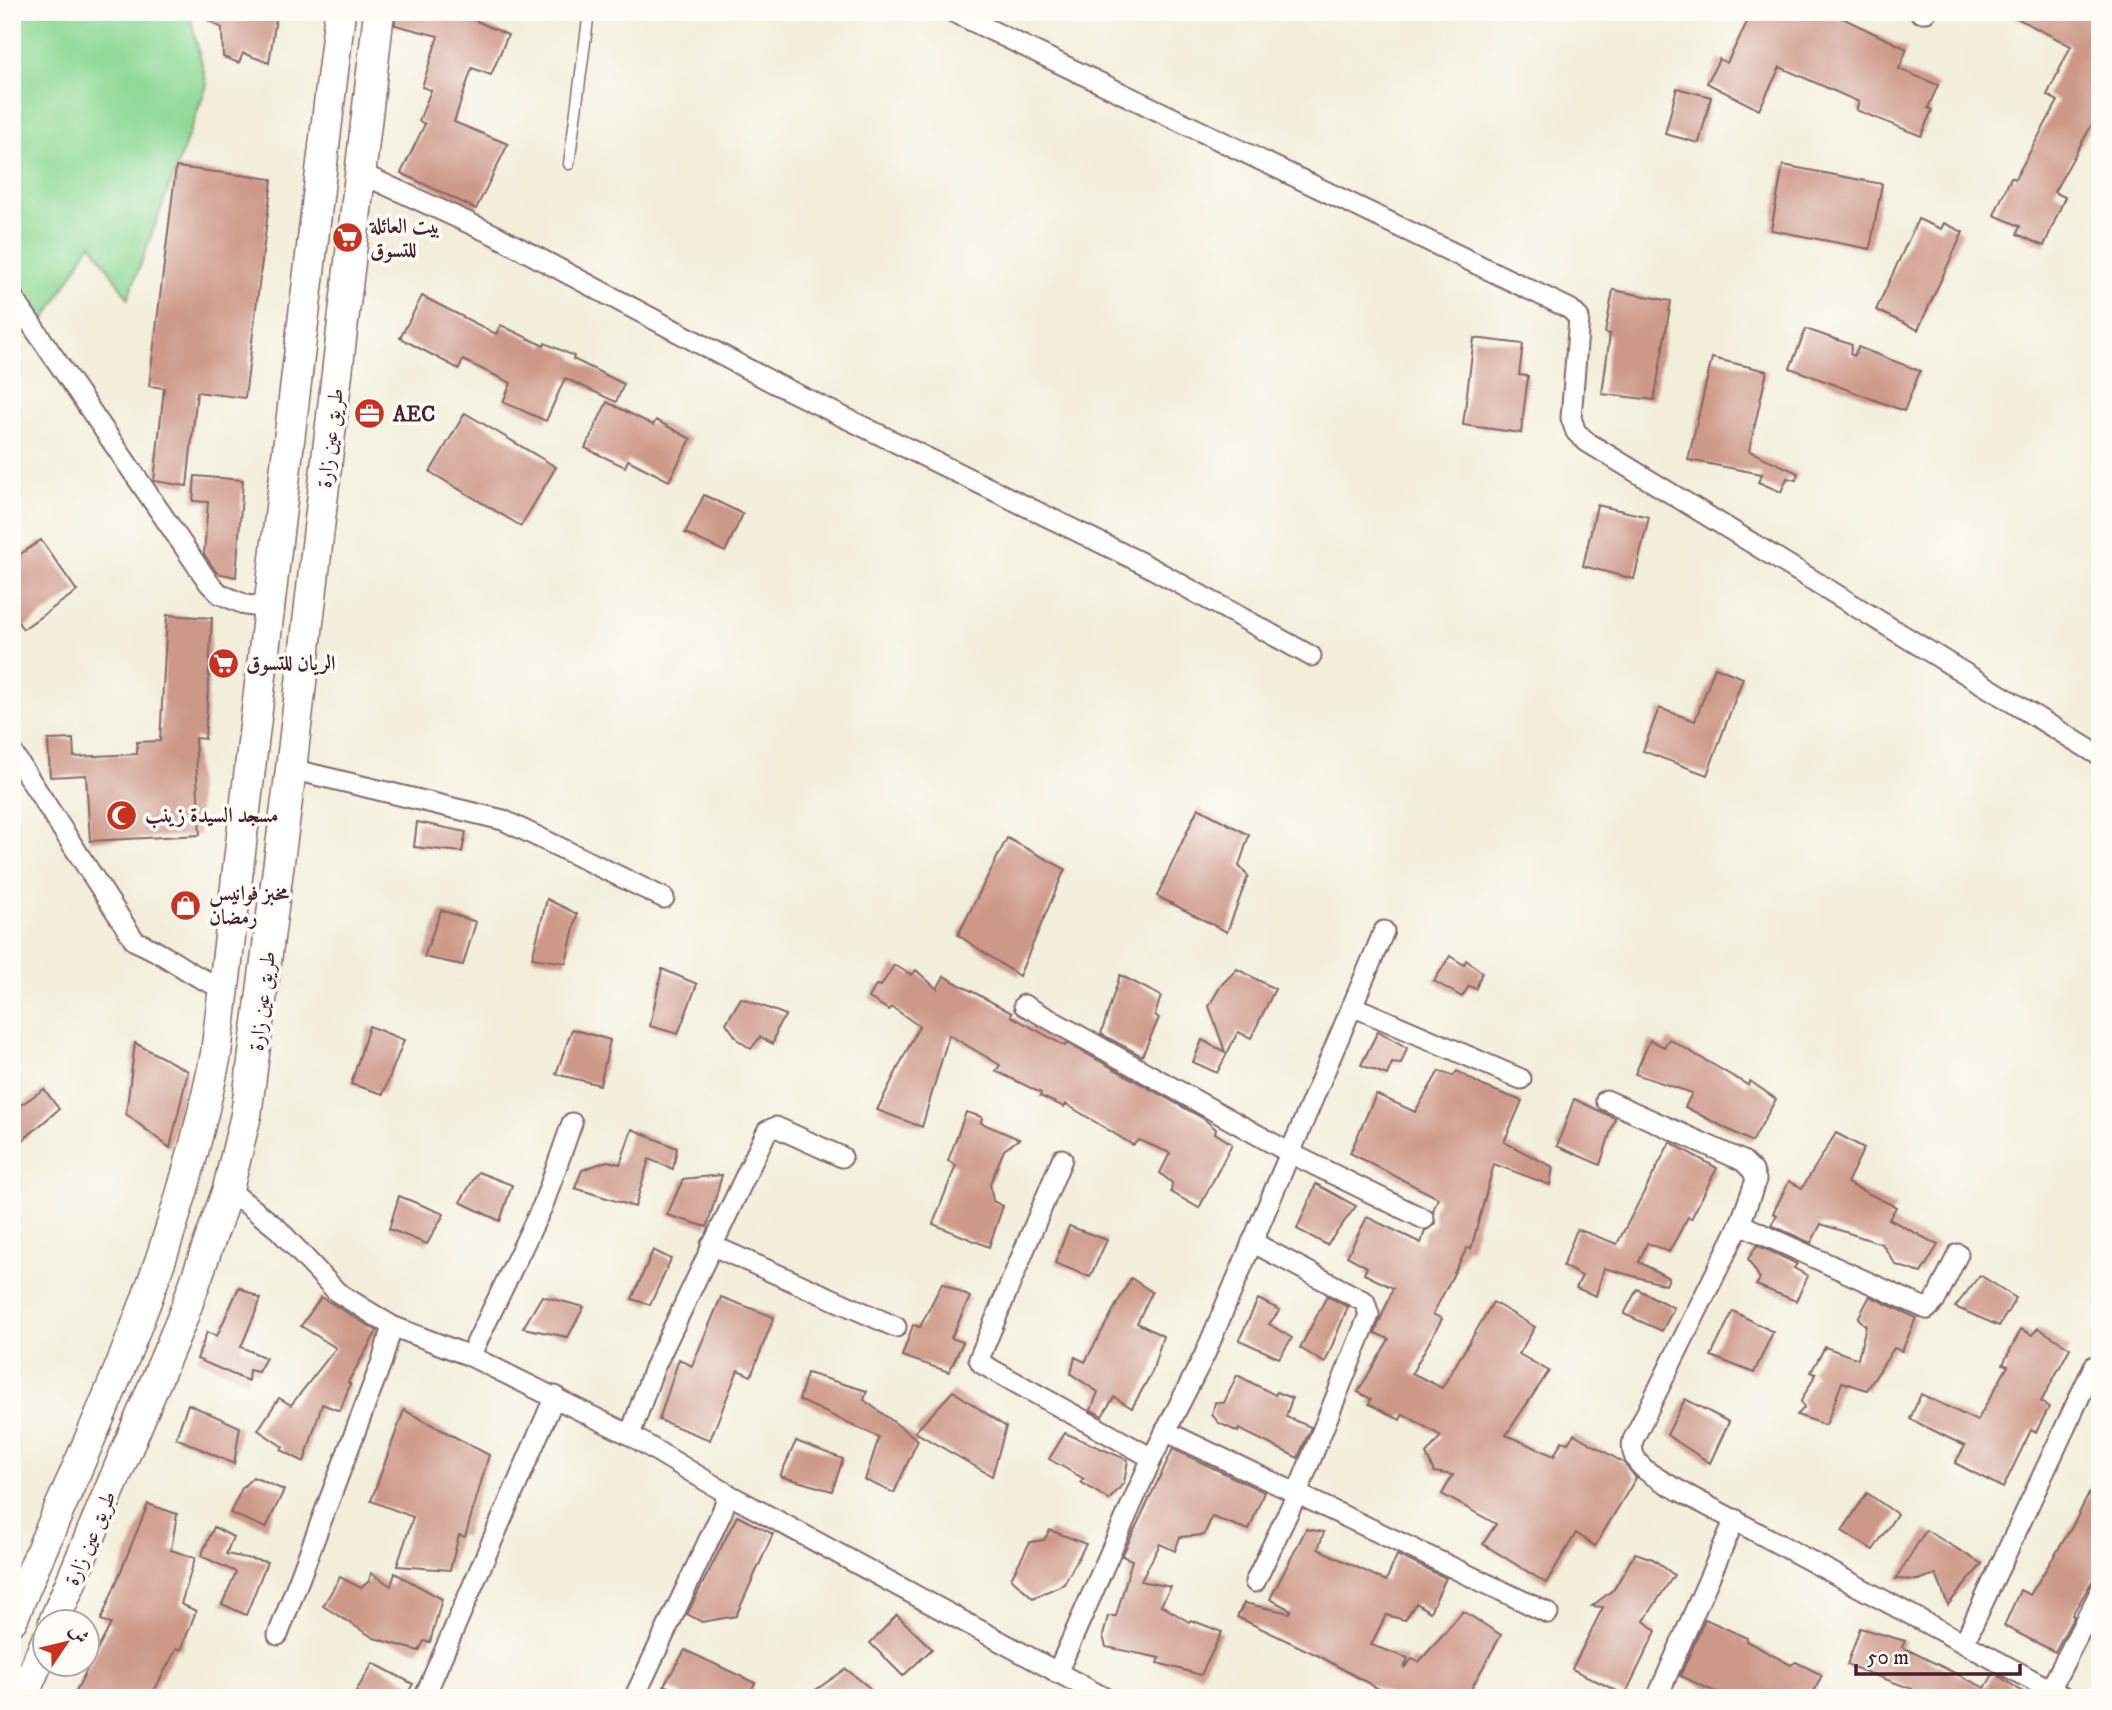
<svg xmlns="http://www.w3.org/2000/svg" width="2112" height="1710" font-family="'IM FELL DW Pica',Amiri,serif">
	<rect width="100%" height="100%" fill="#fdfcf7"/>
	<filter id="ink" filterUnits="userSpaceOnUse"><feTurbulence type="fractalNoise" baseFrequency=".0143" numOctaves="2"/><feDisplacementMap in="SourceGraphic" scale="14" xChannelSelector="R" yChannelSelector="G"/><feConvolveMatrix kernelMatrix="1 2 1 2 8 2 1 2 1" color-interpolation-filters="sRGB"/></filter>
	<filter id="wash" filterUnits="userSpaceOnUse"><feTurbulence type="fractalNoise" baseFrequency=".00686" numOctaves="4" result="noise"/><feDisplacementMap in="SourceGraphic" scale="28" xChannelSelector="R" yChannelSelector="G"/><feGaussianBlur stdDeviation="1.57" result="paint"/><feColorMatrix in="noise" values="0 0 0 0 0 0 0 0 0 0 0 0 0 0 0 0 0 1.4 0 .05"/><feComposite in="paint" operator="in"/></filter>
	<g filter="url(#wash)">
		<rect width="100%" height="100%" fill="#f2eeda"/>
		<polygon fill="#8ed995" stroke="#6c7c60" stroke-width="2" points="12,12 189,12 207,85 128,298 91,243 44,321 12,280"/>
		<g id="blocks">
			<g fill="#cd9888">
				<polygon points="194,12 277,12 269,63 243,53 239,63 223,57 222,28"/>
				<polygon points="396,12 456,12 508,35 491,75 472,68 454,122 508,144 476,209 401,173 425,124 419,121 431,90 422,87 438,36 395,25"/>
				<polygon points="1752,12 1830,12 1907,49 1899,69 1938,85 1928,108 1932,110 1921,136 1856,110 1859,102 1780,67 1759,110 1707,83 1719,59 1727,63"/>
				<polygon points="2005,12 2100,12 2100,57 2092,72 2100,76 2100,124 2094,121 2054,192 2065,197 2044,246 2017,234 2020,226 1994,215 2011,177 2015,179 2058,101 2047,95 2071,46"/>
				<polygon points="1677,88 1711,97 1699,143 1665,134"/>
				<polygon points="1783,165 1882,184 1870,249 1771,230"/>
				<polygon points="176,167 272,179 245,398 197,392 187,486 154,481 164,388 149,386"/>
				<polygon points="1918,219 1941,229 1944,223 1963,232 1918,330 1876,310"/>
				<polygon points="1613,290 1671,301 1654,400 1602,394 1610,334 1605,333"/>
				<polygon points="422,296 496,334 501,325 544,346 545,343 574,356 573,359 624,384 616,402 565,378 546,421 503,402 511,383 463,360 459,369 400,338"/>
				<polygon points="1806,329 1852,345 1850,354 1854,356 1858,347 1920,371 1904,411 1790,368"/>
				<polygon points="1474,338 1523,344 1519,375 1528,376 1521,433 1463,425"/>
				<polygon points="1712,358 1767,371 1749,451 1798,473 1796,480 1787,478 1781,492 1758,482 1762,474 1688,460"/>
				<polygon points="607,402 653,425 656,420 691,439 669,481 628,460 625,467 585,448"/>
				<polygon points="465,413 556,467 521,526 430,472"/>
				<polygon points="195,476 243,480 236,577 217,573 204,554 208,502 193,501"/>
				<polygon points="704,495 743,514 725,552 685,533"/>
				<polygon points="1597,505 1649,517 1634,579 1583,566"/>
				<polygon points="41,540 77,591 23,629 12,614 12,560"/>
				<polygon points="167,615 212,618 205,739 195,738 200,835 90,841 86,775 50,777 48,740 73,739 74,757 137,754 137,742 160,741"/>
				<polygon points="1715,667 1743,678 1707,775 1643,751 1659,708 1695,721"/>
				<polygon points="1198,808 1249,835 1239,866 1248,876 1227,932 1157,896"/>
				<polygon points="417,822 466,832 462,852 414,847"/>
				<polygon points="1007,838 1065,869 1019,976 958,935"/>
				<polygon points="547,899 577,914 566,963 532,958"/>
				<polygon points="441,910 476,922 463,965 424,957"/>
				<polygon points="1450,956 1464,965 1466,960 1482,972 1476,989 1469,986 1462,997 1434,981"/>
				<polygon points="894,965 912,975 916,970 937,989 944,976 1012,1013 1011,1016 1065,1046 1067,1043 1204,1119 1216,1129 1215,1133 1232,1144 1199,1208 1171,1192 1172,1183 1160,1173 1170,1153 1139,1140 1133,1145 1066,1104 1064,1107 1040,1096 1041,1093 996,1071 1000,1065 949,1035 922,1127 877,1110 919,1026 892,1007 889,1010 869,998 876,985 881,986"/>
				<polygon points="662,969 697,984 678,1034 650,1026"/>
				<polygon points="1237,969 1275,989 1251,1038 1238,1032 1217,1073 1193,1062 1202,1040 1225,1052 1209,1006 1221,985"/>
				<polygon points="1120,975 1161,996 1155,1015 1159,1018 1142,1056 1101,1034"/>
				<polygon points="741,998 786,1015 778,1026 773,1044 760,1037 751,1049 738,1040 726,1023"/>
				<polygon points="369,1026 404,1040 383,1094 351,1084"/>
				<polygon points="572,1029 610,1040 600,1085 556,1074"/>
				<polygon points="1378,1031 1407,1048 1401,1064 1392,1063 1387,1075 1361,1065"/>
				<polygon points="1669,1039 1748,1085 1750,1081 1776,1099 1752,1142 1685,1107 1692,1093 1635,1074 1650,1040 1664,1047"/>
				<polygon points="135,1043 188,1071 170,1148 126,1114"/>
				<polygon points="1439,1071 1453,1076 1457,1071 1483,1086 1522,1101 1504,1142 1553,1167 1550,1185 1494,1164 1471,1249 1467,1248 1433,1314 1442,1319 1412,1373 1442,1388 1493,1302 1535,1327 1519,1354 1549,1371 1506,1435 1554,1456 1562,1441 1568,1443 1574,1434 1624,1463 1636,1478 1595,1546 1576,1533 1546,1583 1483,1544 1496,1524 1442,1494 1453,1475 1434,1472 1426,1454 1441,1436 1403,1414 1400,1420 1369,1404 1371,1399 1358,1392 1389,1339 1375,1333 1393,1288 1364,1274 1367,1267 1347,1256 1367,1217 1421,1243 1425,1231 1435,1224 1433,1211 1438,1198 1350,1153 1376,1094 1415,1112"/>
				<polygon points="44,1089 59,1109 23,1140 12,1128 12,1111"/>
				<polygon points="1574,1099 1615,1118 1600,1165 1557,1146"/>
				<polygon points="966,1112 982,1117 981,1123 1019,1139 1004,1150 990,1184 993,1201 1003,1206 989,1247 933,1224 956,1165 948,1161"/>
				<polygon points="632,1129 677,1148 673,1169 649,1159 635,1207 575,1188 582,1170 607,1161 620,1164"/>
				<polygon points="1836,1133 1864,1148 1847,1183 1896,1207 1889,1219 1938,1245 1921,1273 1896,1265 1882,1244 1821,1224 1811,1243 1771,1225 1777,1215 1773,1213 1789,1181 1802,1188"/>
				<polygon points="1670,1142 1717,1168 1691,1219 1688,1217 1669,1252 1647,1243 1639,1262 1669,1278 1666,1285 1604,1268 1596,1296 1576,1288 1582,1276 1563,1266 1577,1229 1617,1244"/>
				<polygon points="478,1172 512,1185 500,1221 460,1202"/>
				<polygon points="722,1175 707,1227 667,1215 683,1179"/>
				<polygon points="1316,1184 1356,1206 1327,1245 1297,1229"/>
				<polygon points="399,1196 444,1214 427,1244 389,1229"/>
				<polygon points="1069,1226 1107,1240 1090,1277 1055,1263"/>
				<polygon points="1757,1245 1797,1264 1794,1268 1808,1276 1796,1301 1756,1285 1760,1279 1748,1259"/>
				<polygon points="653,1250 671,1259 650,1305 632,1299"/>
				<polygon points="1980,1275 2016,1298 1999,1326 1955,1307"/>
				<polygon points="1131,1278 1152,1292 1137,1323 1163,1336 1152,1372 1132,1408 1114,1397 1102,1416 1091,1410 1098,1392 1071,1374 1075,1357 1085,1362"/>
				<polygon points="942,1283 970,1297 951,1338 963,1342 949,1372 902,1356 913,1325 920,1327"/>
				<polygon points="239,1287 261,1299 241,1347 266,1358 258,1372 249,1370 248,1381 197,1359 207,1332 217,1336"/>
				<polygon points="1637,1289 1674,1308 1662,1331 1624,1314"/>
				<polygon points="542,1296 584,1307 568,1337 523,1328"/>
				<polygon points="1327,1296 1348,1307 1325,1363 1300,1348"/>
				<polygon points="1870,1296 1916,1318 1902,1351 1894,1348 1867,1390 1842,1382 1826,1425 1797,1415 1804,1408 1801,1401 1816,1374 1811,1372 1825,1347 1858,1359 1866,1326 1858,1318"/>
				<polygon points="321,1297 377,1331 348,1382 350,1384 340,1411 322,1404 304,1462 281,1450 283,1447 258,1430 279,1398 291,1405 336,1348 301,1326"/>
				<polygon points="721,1297 774,1317 751,1376 738,1370 710,1440 659,1420 679,1359 692,1366"/>
				<polygon points="1258,1299 1280,1310 1269,1324 1292,1338 1279,1358 1239,1340"/>
				<polygon points="1733,1311 1773,1332 1754,1373 1711,1356"/>
				<polygon points="2038,1328 2070,1348 2041,1402 2049,1407 2036,1432 2031,1430 2003,1488 1955,1463 1965,1446 1910,1419 1921,1394 1977,1421 2008,1366 2003,1364 2021,1329 2032,1335"/>
				<polygon points="807,1373 867,1391 864,1400 918,1440 894,1493 865,1480 879,1437 799,1400"/>
				<polygon points="1237,1375 1275,1395 1277,1392 1292,1398 1286,1417 1311,1427 1298,1458 1239,1429 1238,1432 1219,1423 1212,1415 1215,1402 1224,1403"/>
				<polygon points="953,1391 1006,1427 992,1476 915,1432"/>
				<polygon points="1685,1399 1729,1422 1710,1463 1667,1435"/>
				<polygon points="188,1404 240,1427 234,1464 176,1438"/>
				<polygon points="404,1410 489,1455 465,1537 459,1535 450,1570 397,1566 413,1517 371,1501"/>
				<polygon points="1065,1433 1128,1460 1124,1483 1109,1500 1081,1482 1084,1479 1049,1459"/>
				<polygon points="796,1441 843,1459 832,1491 780,1476"/>
				<polygon points="1173,1449 1264,1492 1249,1530 1212,1517 1204,1535 1180,1537 1175,1551 1160,1544 1141,1581 1171,1587 1161,1605 1189,1622 1191,1620 1222,1632 1201,1675 1158,1663 1160,1658 1106,1647 1103,1636 1108,1616 1116,1616 1132,1560 1122,1556"/>
				<polygon points="2100,1472 2100,1568 2072,1615 2074,1616 2055,1652 2004,1626 2020,1590 2030,1595 2072,1527"/>
				<polygon points="253,1477 284,1490 266,1528 230,1513 242,1488"/>
				<polygon points="1867,1493 1897,1514 1873,1550 1842,1531"/>
				<polygon points="148,1504 177,1514 171,1550 195,1558 181,1604 196,1611 181,1650 177,1648 150,1698 72,1698 111,1624 101,1620"/>
				<polygon points="737,1516 773,1534 736,1616 702,1622 687,1614"/>
				<polygon points="214,1527 233,1537 226,1554 267,1562 246,1615 222,1604 236,1572 201,1556"/>
				<polygon points="1306,1529 1324,1532 1318,1549 1386,1581 1397,1555 1446,1578 1430,1612 1416,1603 1405,1620 1386,1615 1371,1645 1408,1658 1404,1668 1412,1659 1419,1662 1463,1611 1501,1635 1466,1698 1395,1698 1319,1656 1237,1617 1244,1603 1289,1613 1291,1610 1270,1599"/>
				<polygon points="1050,1530 1086,1544 1064,1584 1033,1598 1011,1578 1030,1542 1044,1540"/>
				<polygon points="1926,1530 1982,1564 1948,1605 1936,1574 1918,1580 1896,1579"/>
				<polygon points="1635,1553 1653,1559 1674,1575 1644,1621 1656,1631 1625,1695 1572,1669 1603,1607 1592,1606 1614,1589"/>
				<polygon points="371,1573 391,1586 395,1573 442,1599 430,1642 424,1641 419,1651 374,1638 323,1606 340,1577 361,1588 369,1581"/>
				<polygon points="897,1615 932,1649 903,1676 870,1643"/>
				<polygon points="1705,1619 1747,1638 1746,1641 1791,1665 1796,1662 1822,1675 1811,1698 1729,1698 1680,1676"/>
				<polygon points="1860,1628 1905,1641 1902,1647 1985,1688 1994,1673 2032,1698 1907,1698 1912,1689 1847,1665"/>
				<polygon points="685,1650 755,1683 748,1698 688,1698 664,1685"/>
				<polygon points="373,1663 413,1684 405,1698 352,1698"/>
				<polygon points="846,1669 870,1688 860,1698 804,1698"/>
			</g>
		</g>
	</g>
	<g filter="url(#ink)">
		<use href="#blocks" fill-opacity="0" stroke="#856768" stroke-width="2"/>
		<g fill="none" stroke-linecap="round" stroke-linejoin="round">
			<defs>
				<polyline id="service" points="569,164 589,12"/>
				<g id="minor">
					<polyline points="953,12 1570,309 1579,318 1571,418 1576,432 1587,442 2100,756"/>
					<polyline points="1920,12 1926,12"/>
					<polyline points="360,173 495,235 776,384 1144,564 1311,656"/>
					<polyline points="12,296 209,583 220,594 246,605 269,608"/>
					<path d="M12,752L135,941C170,955 189,977 226,989"/>
					<polyline points="291,769 503,820 664,898"/>
					<polyline points="1024,1005 1290,1153 1424,1219"/>
					<polyline points="1352,1006 1521,1079"/>
					<path d="M1606,1100L1743,1161L1753,1171L1756,1180L1740,1224L1633,1440C1627,1467 1660,1479 1680,1491L2066,1698"/>
					<polyline points="1062,1159 979,1359 982,1364 1152,1458"/>
					<polyline points="228,1189 278,1229 337,1292 392,1326 470,1356 630,1435 728,1494 1105,1698"/>
					<polyline points="1740,1224 1927,1309 1935,1301 1958,1254"/>
					<polyline points="1252,1242 1365,1302 1369,1315 1296,1496 1255,1582"/>
					<polyline points="711,1245 896,1327"/>
					<polyline points="470,1356 543,1205 572,1123"/>
					<polyline points="1165,1431 1548,1613"/>
					<polyline points="630,1435 654,1368 767,1131 776,1127 842,1157"/>
					<polyline points="278,1635 382,1361 392,1326"/>
					<polyline points="1964,1643 2094,1366"/>
					<polyline points="1057,1673 1152,1458 1205,1354 1384,931"/>
					<polyline points="2050,1690 2100,1592"/>
					<polyline points="424,1698 555,1396"/>
					<polyline points="634,1698 722,1512 728,1494"/>
					<polyline points="1657,1698 1735,1519"/>
				</g>
				<g id="primary">
					<path d="M12,1620C50,1526 94,1435 131,1340C168,1247 196,1152 216,1054L340,12"/>
					<polyline points="54,1622 182,1319 228,1189 246,1115 291,769 379,12"/>
					<polyline points="22,1698 46,1642"/>
				</g>
			</defs>
			<use href="#service" stroke="#856768" stroke-width="13"/>
			<use href="#minor" stroke="#856768" stroke-width="23"/>
			<use href="#primary" stroke="#856768" stroke-width="33"/>
			<use href="#service" stroke="#fff" stroke-width="10"/>
			<use href="#minor" stroke="#fff" stroke-width="19"/>
			<use href="#primary" stroke="#fff" stroke-width="30"/>
		</g>
	</g>
	<defs>
		<symbol id="supermarket-disc" viewBox="-11 -11 22 22"><circle r="9.5" fill="#c8321e" stroke="#fdfcf7"/><path d="M-6-5.5h2.5l.6 2H6L4.5 2H-2.5L-4.4-4H-6ZM-1.5 3.2a1.3 1.3 0 1 0 .1 0ZM3 3.2a1.3 1.3 0 1 0 .1 0Z" fill="#fff"/></symbol>
		<symbol id="office-disc" viewBox="-11 -11 22 22"><circle r="9.5" fill="#c8321e" stroke="#fdfcf7"/><path d="M-6-3h4V-5.5h4V-3h4V5H-6ZM-1-4.5V-3h2v-1.5ZM-6 0V1H6V0Z" fill="#fff"/></symbol>
		<symbol id="mosque-disc" viewBox="-11 -11 22 22"><circle r="9.5" fill="#c8321e" stroke="#fdfcf7"/><path d="M3.5-4.9A6 6 0 1 0 3.5 4.9A5 5 0 1 1 3.5-4.9Z" fill="#fff"/></symbol>
		<symbol id="shop-disc" viewBox="-11 -11 22 22"><circle r="9.5" fill="#c8321e" stroke="#fdfcf7"/><path d="M-5-2.5h2.3a2.7 3.5 0 0 1 5.4 0H5L5.5 6h-11ZM-1.5-2.5h3a1.5 2.3 0 0 0-3 0Z" fill="#fff"/></symbol>
	</defs>
	<g fill-rule="evenodd">
		<use href="#supermarket-disc" x="330" y="220" width="35" height="35"/>
		<use href="#office-disc" x="352" y="396" width="35" height="35"/>
		<use href="#supermarket-disc" x="206" y="646" width="35" height="35"/>
		<use href="#mosque-disc" x="104" y="798" width="35" height="35"/>
		<use href="#shop-disc" x="168" y="888" width="35" height="35"/>
	</g>
	<g text-anchor="middle" stroke-width="7" stroke-linejoin="round" paint-order="stroke">
		<g font-size="21" font-weight="bold" fill="#4a1f2b" stroke="#fdfcf7" text-anchor="start">
			<text x="370" y="233">بيت العائلة<tspan x="370" dy="24">للتسوق</tspan></text>
			<text x="393" y="421">AEC</text>
			<text x="246" y="670">الريان للتسوق</text>
			<text x="145" y="822">مسجد السيدة زينب</text>
			<text x="209" y="900">مخبز فوانيس<tspan x="209" dy="24">رمضان</tspan></text>
		</g>
		<g font-size="21" fill="#4a1f2b" stroke="#fdfcf7">
			<text transform="translate(330 438) rotate(-83)" y="7">طريق عين زارة</text>
			<text transform="translate(262 1001) rotate(-83)" y="7">طريق عين زارة</text>
			<text transform="translate(90 1538) rotate(-67)" y="7">طريق عين زارة</text>
		</g>
	</g>
	<rect width="2112" height="1710" fill="none" stroke="#fdfcf7" stroke-width="42"/>
	<g transform="translate(66 1643) rotate(55)"><circle r="33" fill="#fdfcf7" stroke="#b5a4a5" stroke-width="2"/>
	<path d="M0-5L12 26L0 18L-12 26Z" fill="#c8321e"/>
	<text y="-10" font-size="19" font-weight="bold" text-anchor="middle" fill="#4a1f2b">ش</text>
	</g>
	<path d="M1856 1664v10h164v-10" fill="none" stroke="#4a1f2b" stroke-width="3.5"/>
	<text x="1867" y="1664" font-size="21" fill="#4a1f2b" stroke="#fdfcf7" stroke-width="5" paint-order="stroke">50 m</text>
</svg>
